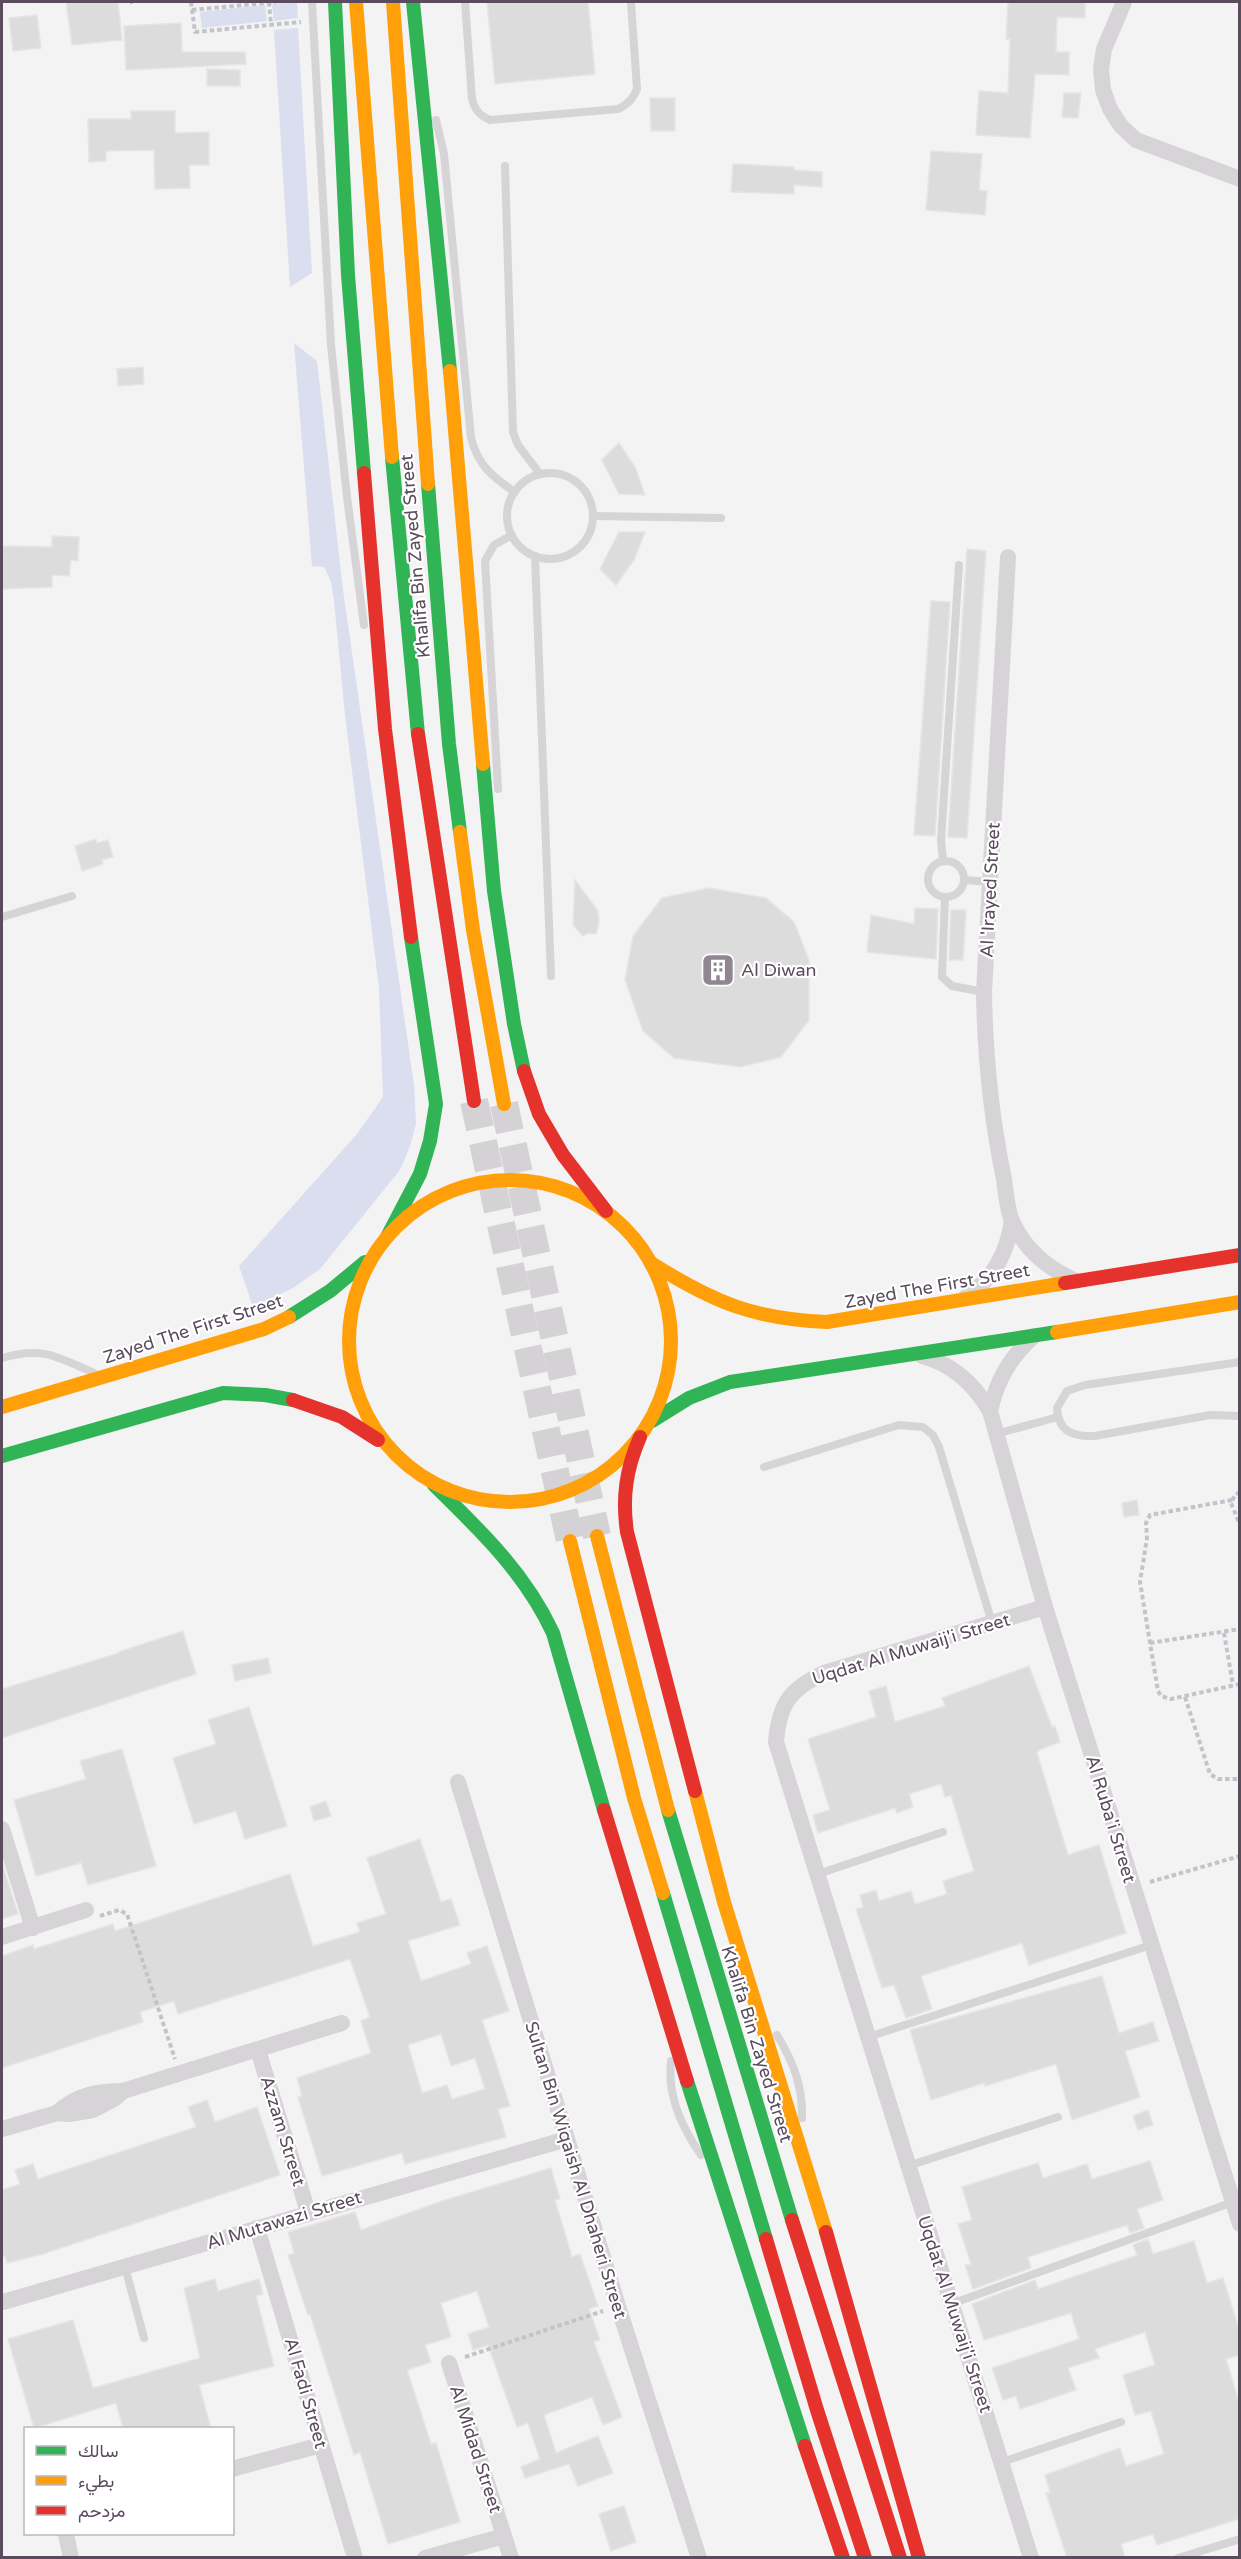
<svg xmlns="http://www.w3.org/2000/svg" width="1241" height="2559" font-family="'Varela Round',Vazirmatn,sans-serif">
	<rect width="100%" height="100%" fill="#f3f3f3"/>
	<g fill="#dbdeef">
		<polygon points="297,2 298,18 274,21 272,4"/>
		<polygon points="265,5 267,21 202,28 200,12"/>
		<polygon points="298,28 312,273 290,287 274,30"/>
		<polygon points="294,343 317,361 343,590 414,1085 416,1124 410,1146 400,1170 320,1269 293,1288 253,1307 239,1266 357,1134 383,1097 379,988 345,715 334,601 331,582 324,567 312,566"/>
	</g>
	<g fill="#dddcdd" stroke="#e5e5e5" stroke-width="1.5" fill-rule="evenodd">
		<polygon points="66,2 118,2 122,40 72,45"/>
		<polygon points="487,2 588,2 595,74 495,84"/>
		<polygon points="1008,2 1085,2 1085,18 1057,17 1056,52 1069,52 1069,75 1035,74 1030,138 976,135 979,91 1008,93 1010,39 1006,39"/>
		<polygon points="37,15 41,48 13,51 9,18"/>
		<polygon points="181,23 182,52 245,52 246,64 126,70 124,26"/>
		<polygon points="207,69 240,70 240,86 207,86"/>
		<polygon points="1064,93 1081,93 1078,118 1062,117"/>
		<polygon points="650,98 675,98 675,131 651,131"/>
		<polygon points="131,111 175,111 175,133 209,132 209,165 189,165 190,188 155,189 154,150 106,151 106,161 89,162 88,119 131,119"/>
		<polygon points="931,151 982,154 979,190 987,191 985,215 926,210"/>
		<polygon points="733,164 794,167 794,170 822,172 822,187 794,185 794,194 731,192"/>
		<polygon points="143,367 144,384 118,386 117,369"/>
		<polygon points="619,443 635,467 645,495 619,494 602,460"/>
		<polygon points="619,532 645,532 634,560 616,585 600,569"/>
		<polygon points="52,536 79,537 78,561 71,560 69,576 52,575 52,587 2,589 2,546 52,547"/>
		<polygon points="967,549 986,551 967,838 948,837"/>
		<polygon points="931,601 950,602 935,836 914,835"/>
		<polygon points="96,839 97,843 108,840 113,857 102,860 103,864 82,871 75,846"/>
		<polygon points="575,880 598,911 599,922 596,934 588,933 583,936 573,925"/>
		<polygon points="709,888 766,898 794,922 809,960 809,1020 781,1057 740,1067 674,1058 643,1031 625,980 633,936 662,898"/>
		<polygon points="915,908 938,909 936,959 867,952 871,915 914,924"/>
		<polygon points="951,910 966,910 963,960 949,960"/>
		<polygon points="1137,1500 1139,1515 1124,1517 1122,1503"/>
		<polygon points="183,1631 196,1674 2,1738 2,1689 119,1653 118,1652"/>
		<polygon points="268,1658 271,1673 235,1681 232,1665"/>
		<polygon points="1029,1666 1052,1727 1055,1726 1060,1742 1039,1750 1037,1753 1068,1855 1099,1845 1126,1933 1029,1965 1022,1943 921,1976 932,2009 906,2018 894,1985 882,1988 856,1909 863,1907 860,1895 876,1890 879,1901 911,1891 915,1904 947,1894 943,1881 974,1871 951,1795 945,1797 941,1784 909,1794 913,1807 897,1813 895,1808 818,1833 813,1815 830,1810 808,1739 876,1717 869,1691 886,1686 895,1722 945,1706 942,1698"/>
		<polygon points="249,1707 287,1826 245,1839 236,1811 194,1824 173,1758 216,1744 208,1720"/>
		<polygon points="122,1749 156,1866 88,1885 81,1863 36,1876 14,1800 86,1779 80,1761"/>
		<polygon points="326,1801 331,1816 314,1821 310,1807"/>
		<path d="M420,1839L441,1902L451,1899L460,1925L408,1941L421,1981L471,1964L467,1953L487,1946L509,2011L482,2020L510,2106L498,2109L506,2137L405,2164L402,2153L322,2176L298,2097L302,2096L297,2078L371,2053L361,2021L370,2017L350,1959L178,2014L174,2001L140,2012L143,2022L2,2068V1956L33,1945L34,1949L113,1924L115,1931L290,1874L313,1946L360,1932L357,1923L386,1914L367,1858ZM441,2034L451,2066L475,2058L485,2089L452,2099L447,2085L422,2093L408,2045Z"/>
		<polygon points="2,1863 18,1914 2,1919"/>
		<polygon points="1102,1976 1119,2033 1153,2022 1159,2041 1125,2051 1140,2097 1072,2120 1056,2064 985,2086 984,2083 931,2100 910,2030"/>
		<polygon points="207,2100 215,2122 257,2107 280,2175 43,2254 7,2263 5,2256 2,2257 2,2190 20,2184 15,2170 33,2164 38,2179 196,2127 188,2107"/>
		<polygon points="1148,2110 1153,2125 1138,2130 1133,2116"/>
		<polygon points="1150,2161 1163,2200 1137,2209 1144,2228 1130,2233 1127,2225 1028,2257 1031,2268 973,2289 965,2265 971,2264 958,2224 972,2220 962,2187 1038,2163 1043,2178 1087,2164 1092,2179"/>
		<polygon points="551,2168 560,2199 555,2200 572,2257 580,2254 598,2306 589,2309 600,2340 594,2342 622,2417 603,2425 592,2397 544,2415 556,2453 598,2436 613,2473 578,2486 569,2464 525,2478 521,2467 540,2459 528,2423 517,2427 488,2345 473,2350 468,2334 489,2327 477,2291 441,2303 451,2337 425,2345 431,2362 407,2370 431,2444 436,2443 460,2522 388,2544 360,2452 354,2455 310,2314 308,2315 288,2255 294,2253 288,2232 355,2212 361,2230 442,2201"/>
		<polygon points="1148,2239 1153,2254 1194,2241 1207,2283 1223,2278 1239,2329 1239,2355 1226,2359 1239,2402 1239,2519 1157,2545 1153,2534 1121,2544 1125,2558 1067,2558 1046,2493 1050,2492 1045,2475 1120,2448 1126,2466 1164,2454 1151,2411 1135,2415 1123,2375 1155,2365 1145,2332 1095,2349 1099,2358 1068,2368 1076,2390 1020,2409 1016,2396 1003,2400 992,2368 1079,2339 1071,2313 984,2340 972,2304 1035,2280 1038,2289 1137,2255 1133,2245"/>
		<polygon points="215,2279 218,2291 259,2279 263,2294 256,2296 274,2366 199,2385 211,2428 123,2428 116,2403 34,2428 8,2339 73,2320 93,2388 200,2358 184,2288"/>
		<polygon points="624,2506 636,2542 611,2551 599,2514"/>
	</g>
	<g fill="none" stroke-linecap="round" stroke-linejoin="round">
		<g stroke="#d5d2d5" stroke-width="28" stroke-dasharray="28 14" stroke-linecap="butt">
			<polyline points="474,1101 570,1541"/>
			<polyline points="504,1104 597,1536"/>
		</g>
		<g stroke="#c3c3cc" stroke-width="4" stroke-dasharray="4.5 3" stroke-linecap="butt">
			<polyline points="130,2 133,2"/>
			<polyline points="191,2 195,32 301,22"/>
			<polyline points="269,2 271,25"/>
			<polyline points="192,10 276,2"/>
			<polyline points="1240,1492 1235,1495 1231,1503 1240,1525"/>
			<polyline points="1232,1500 1150,1515 1146,1523 1147,1538 1140,1582 1158,1691 1161,1696 1171,1699 1240,1684"/>
			<polyline points="1240,1607 1240,1622"/>
			<polyline points="1224,1633 1233,1685"/>
			<polyline points="1150,1643 1240,1629"/>
			<polyline points="1185,1697 1210,1774 1218,1779 1240,1779"/>
			<polyline points="1150,1882 1240,1856"/>
			<polyline points="100,1916 119,1910 127,1914 175,2059"/>
			<polyline points="465,2357 603,2311"/>
		</g>
		<g stroke="#d7d4d7" stroke-width="8">
			<polyline points="312,2 331,345 347,497 364,625"/>
			<path d="M465,2L472,99C475,110 479,115 490,120L618,109C628,104 633,99 637,89L631,2"/>
			<path d="M436,120L444,154L471,438C478,465 492,477 515,492"/>
			<polyline points="505,166 513,432 518,445 540,474"/>
			<circle cx="550" cy="516" r="43"/>
			<polyline points="593,516 721,518"/>
			<polyline points="535,556 551,976"/>
			<polyline points="498,789 485,561 494,545 512,535"/>
			<polyline points="943,860 941,840 959,565"/>
			<circle cx="946" cy="879" r="18"/>
			<polyline points="964,880 991,882"/>
			<polyline points="945,897 942,977 952,986 984,992"/>
			<polyline points="2,917 72,896"/>
			<path d="M2,1358C43,1346 57,1357 94,1373"/>
			<path d="M1240,1362L1085,1385L1067,1391L1057,1408C1058,1432 1074,1437 1095,1436L1210,1415L1240,1416"/>
			<polyline points="996,1434 1058,1417"/>
			<polyline points="764,1467 899,1425 923,1427 933,1435 939,1447 992,1623"/>
			<polyline points="818,1874 943,1832"/>
			<path d="M777,2035C793,2061 803,2087 802,2118"/>
			<polyline points="868,2037 1151,1945"/>
			<path d="M671,2061C667,2095 682,2128 701,2155"/>
			<polyline points="908,2166 1058,2117"/>
			<polyline points="125,2267 144,2338"/>
			<polyline points="951,2304 1233,2202"/>
			<polyline points="1002,2462 1121,2422"/>
			<polyline points="1178,2558 1240,2539"/>
		</g>
		<g stroke="#d7d4d7" stroke-width="16">
			<polyline points="1124,2 1104,49 1101,69 1103,90 1110,109 1121,126 1136,140 1240,179"/>
			<path d="M1008,557L984,992C985,1056 991,1117 1004,1179C1006,1193 1007,1211 1013,1223C1026,1251 1049,1269 1076,1281"/>
			<path d="M966,1297C994,1278 1007,1253 1012,1221"/>
			<path d="M922,1356C953,1364 974,1384 990,1411L1045,1607L1240,2224"/>
			<path d="M990,1411C997,1380 1010,1357 1034,1336"/>
			<polyline points="458,1782 618,2306 699,2558"/>
			<polyline points="2,1829 33,1928"/>
			<polyline points="2,1937 86,1910"/>
			<polyline points="258,2050 308,2212"/>
			<path d="M57,2113C77,2095 97,2091 123,2091L342,2023"/>
			<polyline points="2,2129 57,2113 69,2114 93,2110 114,2099 123,2091"/>
			<polyline points="257,2228 355,2558"/>
			<path d="M3,2302C191,2248 378,2192 567,2139"/>
			<polyline points="449,2363 511,2558"/>
			<polyline points="232,2469 321,2445"/>
			<polyline points="66,2534 71,2558"/>
			<polyline points="425,2558 504,2536"/>
			<path d="M1031,2558L776,1742C779,1704 790,1689 824,1673L1045,1607"/>
		</g>
		<g stroke="#30b455" stroke-width="14">
			<polyline points="335,2 348,275 364,473"/>
			<polyline points="413,2 450,371"/>
			<polyline points="392,457 418,734"/>
			<polyline points="428,484 449,744 460,832"/>
			<polyline points="483,764 494,891 514,1024 524,1071"/>
			<polyline points="387,1237 420,1174 430,1141 436,1104 411,937"/>
			<polyline points="289,1317 330,1291 365,1262"/>
			<polyline points="652,1421 689,1398 730,1382 1057,1332"/>
			<polyline points="2,1456 223,1393 265,1395 293,1400"/>
			<path d="M434,1485C481,1531 525,1573 553,1633L604,1810"/>
			<polyline points="668,1810 792,2220"/>
			<polyline points="663,1893 766,2239"/>
			<polyline points="687,2081 805,2446"/>
		</g>
		<g stroke="#ff9f0a" stroke-width="14">
			<polyline points="356,2 392,457"/>
			<polyline points="393,2 428,484"/>
			<polyline points="450,371 483,764"/>
			<polyline points="460,832 473,930 504,1104"/>
			<circle cx="510" cy="1341" r="161"/>
			<path d="M651,1263C713,1302 753,1319 827,1322L1065,1283"/>
			<polyline points="1057,1332 1240,1302"/>
			<polyline points="2,1407 264,1329 289,1317"/>
			<polyline points="597,1536 668,1810"/>
			<polyline points="570,1541 634,1798 663,1893"/>
			<polyline points="695,1791 724,1902 826,2232"/>
		</g>
		<g stroke="#e5322d" stroke-width="14">
			<polyline points="364,473 385,729 411,937"/>
			<polyline points="418,734 474,1101"/>
			<polyline points="524,1071 539,1114 563,1155 606,1211"/>
			<polyline points="1065,1283 1240,1255"/>
			<polyline points="293,1400 342,1417 378,1440"/>
			<path d="M640,1437C626,1469 622,1498 627,1532L695,1791"/>
			<polyline points="604,1810 687,2081"/>
			<polyline points="792,2220 900,2558"/>
			<polyline points="826,2232 919,2558"/>
			<polyline points="766,2239 817,2410 865,2558"/>
			<polyline points="805,2446 843,2558"/>
		</g>
	</g>
	<defs>
		<symbol id="building-square" viewBox="-11 -11 22 22"><rect x="-9" y="-9" width="18" height="18" rx="4" fill="#908692" stroke="#fff"/><path d="M-4-6H4V6H1V3H-1V6H-4ZM-2.5-4.3h1.7v1.8h-1.7ZM.8-4.3h1.7v1.8H.8ZM-2.5-1h1.7V.8h-1.7ZM.8-1h1.7V.8H.8Z" fill="#fff"/></symbol>
	</defs>
	<g fill-rule="evenodd">
		<use href="#building-square" x="699" y="951" width="38" height="38"/>
	</g>
	<g text-anchor="middle" stroke-width="4.5" stroke-linejoin="round" paint-order="stroke">
		<g font-size="18" fill="#5b4c5d" stroke="#fff">
			<text transform="translate(415 556) rotate(-95)" y="6">Khalifa Bin Zayed Street</text>
			<text transform="translate(990 890) rotate(-87)" y="6">Al 'Irayed Street</text>
			<text transform="translate(937 1286) rotate(-10)" y="6">Zayed The First Street</text>
			<text transform="translate(193 1329) rotate(-18)" y="6">Zayed The First Street</text>
			<text transform="translate(911 1649) rotate(-17)" y="6">Uqdat Al Muwaij'i Street</text>
			<text transform="translate(1111 1819) rotate(73)" y="6">Al Ruba'i Street</text>
			<text transform="translate(757 2044) rotate(73)" y="6">Khalifa Bin Zayed Street</text>
			<text transform="translate(283 2131) rotate(73)" y="6">Azzam Street</text>
			<text transform="translate(576 2170) rotate(73)" y="6">Sultan Bin Wiqaish Al Dhaheri Street</text>
			<text transform="translate(284 2220) rotate(-17)" y="6">Al Mutawazi Street</text>
			<text transform="translate(955 2314) rotate(72)" y="6">Uqdat Al Muwaij'i Street</text>
			<text transform="translate(306 2393) rotate(74)" y="6">Al Fadi Street</text>
			<text transform="translate(476 2449) rotate(72)" y="6">Al Midad Street</text>
		</g>
		<g font-size="18" fill="#5b4c5d" stroke="#fff" text-anchor="start">
			<text x="741" y="976">Al Diwan</text>
		</g>
	</g>
	<rect width="1241" height="2559" fill="none" stroke="#5b4c5d" stroke-width="6"/>
	<rect x="24" y="2427" width="210" height="108" fill="#ffffff" stroke="#bdb7be" stroke-width="1.5"/>
	<rect x="36" y="2446" width="30" height="9" fill="#30b455" stroke="#bdb7be" stroke-width="1.5"/>
	<text x="78" y="2457" font-size="18" fill="#5b4c5d">سالك</text>
	<rect x="36" y="2476" width="30" height="9" fill="#ff9f0a" stroke="#bdb7be" stroke-width="1.5"/>
	<text x="78" y="2487" font-size="18" fill="#5b4c5d">بطيء</text>
	<rect x="36" y="2506" width="30" height="9" fill="#e5322d" stroke="#bdb7be" stroke-width="1.5"/>
	<text x="78" y="2517" font-size="18" fill="#5b4c5d">مزدحم</text>
</svg>
